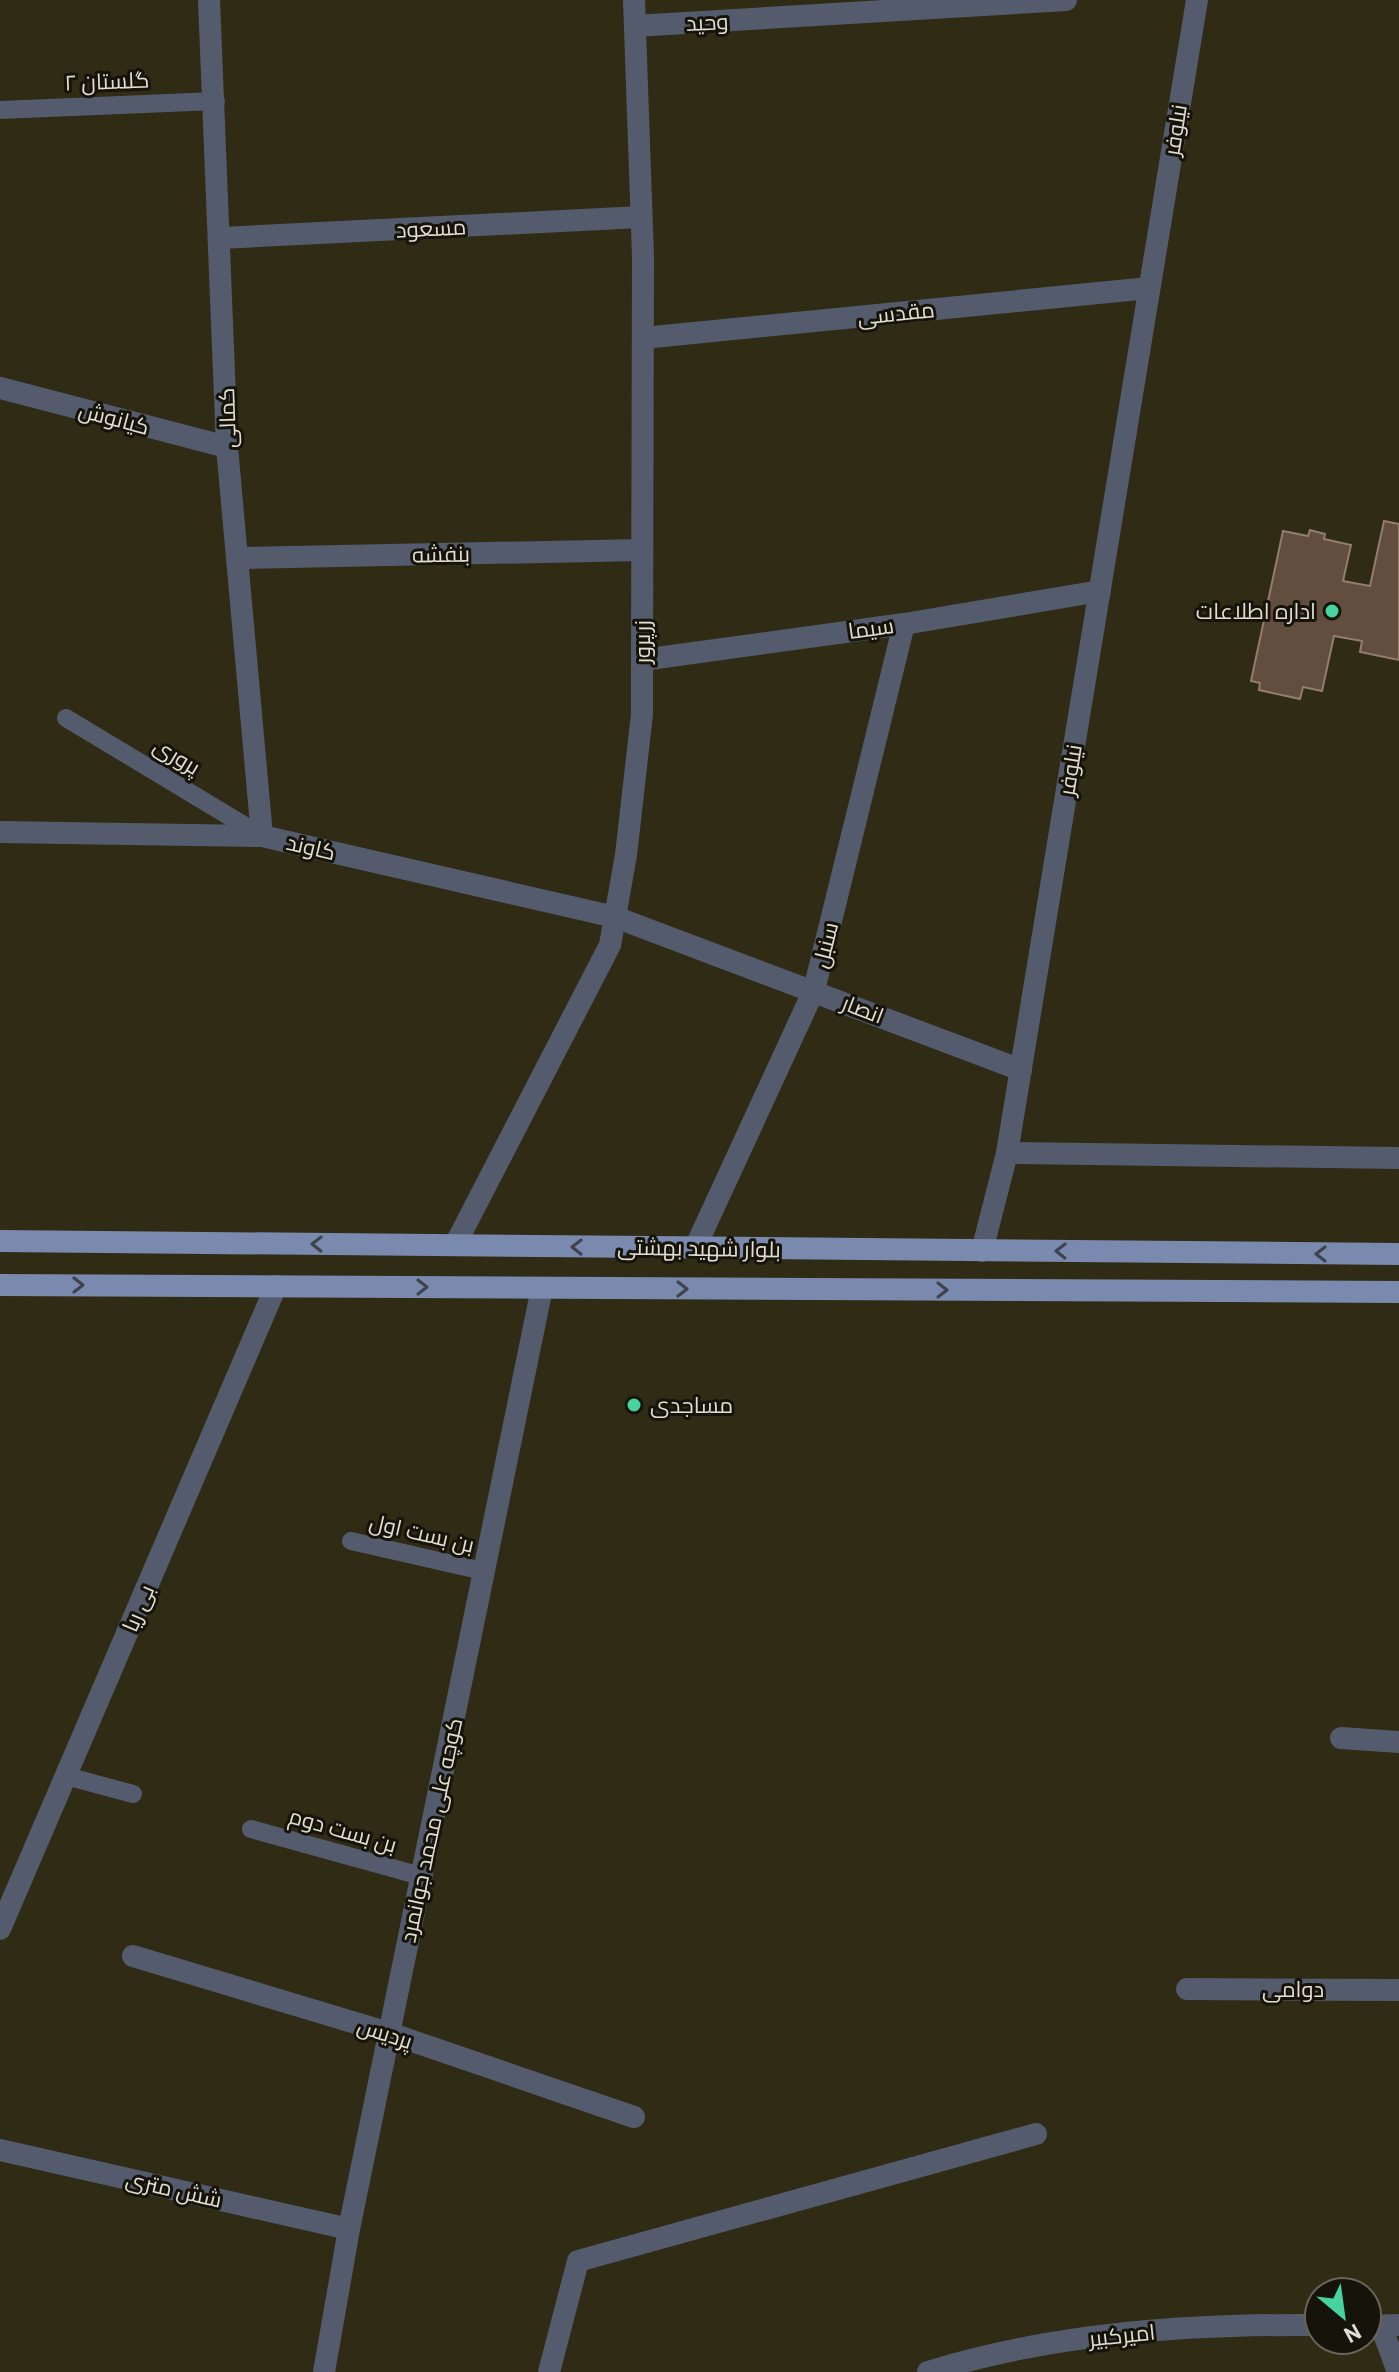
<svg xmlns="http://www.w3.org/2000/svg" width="1399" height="2372" font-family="Overpass,Cairo,sans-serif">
	<rect width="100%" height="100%" fill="#302b15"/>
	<polygon fill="#624e3e" stroke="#937d6c" stroke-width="2" points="1384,521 1399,524 1399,660 1360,652 1362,641 1334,636 1322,691 1303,687 1300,699 1259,690 1260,683 1251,681 1283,531 1308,536 1310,530 1325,534 1324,539 1351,545 1343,581 1370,586"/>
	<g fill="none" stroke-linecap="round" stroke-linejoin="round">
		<g stroke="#535b6d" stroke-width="18">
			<polyline points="0,110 216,101"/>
			<polyline points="66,718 262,836"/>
			<polyline points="351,1541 483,1571"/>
			<polyline points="66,1776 133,1794"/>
			<polyline points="251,1829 421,1876"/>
		</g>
		<g stroke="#535b6d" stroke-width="22">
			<polyline points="209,0 227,447 262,836"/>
			<polyline points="635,26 1066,0"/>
			<polyline points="221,238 641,217"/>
			<polyline points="643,338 1149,288"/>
			<polyline points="0,388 227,447"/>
			<polyline points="239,558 642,550"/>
			<polyline points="642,660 904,624 1100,591"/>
			<polyline points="0,832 262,836 615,917 1021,1070"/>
			<polyline points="1007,1153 1399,1158"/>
			<polyline points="455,1245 610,945 626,855 642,714 642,660 643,257 634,0"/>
			<polyline points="695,1248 814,990 904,624"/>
			<polyline points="982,1251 1007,1153 1197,0"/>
			<polyline points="1341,1738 1399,1742"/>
			<polyline points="0,1929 276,1286"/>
			<polyline points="133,1956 389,2033 634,2117"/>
			<polyline points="1187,1989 1399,1990"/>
			<polyline points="0,2150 349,2229"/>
			<polyline points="1381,2326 1398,2372"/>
			<polyline points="324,2372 349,2229 542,1288"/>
			<polyline points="549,2372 578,2261 1036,2134"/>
		</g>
		<g stroke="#535b6d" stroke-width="22">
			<polyline points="1367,2326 1399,2325"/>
			<path d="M928,2372C1054,2333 1188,2324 1319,2325"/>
		</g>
		<g stroke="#7a89ae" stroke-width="22">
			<polyline points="0,1241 1399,1254"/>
			<polyline points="0,1285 1399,1292"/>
		</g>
	</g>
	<defs><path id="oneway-chevron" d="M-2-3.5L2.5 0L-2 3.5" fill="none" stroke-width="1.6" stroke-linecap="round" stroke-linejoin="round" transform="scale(2)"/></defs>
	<g stroke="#3e434c">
		<use href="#oneway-chevron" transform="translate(317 1244) rotate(-179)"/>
		<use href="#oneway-chevron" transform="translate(577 1247) rotate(-179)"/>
		<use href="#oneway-chevron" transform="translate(1061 1251) rotate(-179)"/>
		<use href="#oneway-chevron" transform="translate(1321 1254) rotate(-180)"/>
		<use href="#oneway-chevron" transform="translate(78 1285)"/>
		<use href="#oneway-chevron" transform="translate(422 1287)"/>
		<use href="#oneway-chevron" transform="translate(682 1289)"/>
		<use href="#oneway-chevron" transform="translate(942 1290)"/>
	</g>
	<g fill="#45d49f" stroke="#16140a" stroke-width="3">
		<circle cx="1332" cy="611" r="8"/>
		<circle cx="634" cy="1405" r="8"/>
	</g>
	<g text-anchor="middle" stroke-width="6" stroke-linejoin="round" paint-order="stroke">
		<g font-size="22" fill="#e1ded1" stroke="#16140a">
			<text transform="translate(707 22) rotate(-3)" y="8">وحید</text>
			<text transform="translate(107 81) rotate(-2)" y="8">گلستان ۲</text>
			<text transform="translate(1175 130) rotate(-81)" y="8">نیلوفر</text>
			<text transform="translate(431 228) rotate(-3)" y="8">مسعود</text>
			<text transform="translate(896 313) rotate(-6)" y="8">مقدسی</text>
			<text transform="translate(114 418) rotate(15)" y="8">کیانوش</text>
			<text transform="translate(227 418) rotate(-92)" y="8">کمالی</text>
			<text transform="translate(441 554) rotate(-1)" y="8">بنفشه</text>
			<text transform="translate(871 628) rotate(-8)" y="8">سیما</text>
			<text transform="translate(642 642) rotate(-90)" y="8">زرپرور</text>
			<text transform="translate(177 756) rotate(31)" y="8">پروری</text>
			<text transform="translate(1070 770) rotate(-81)" y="8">نیلوفر</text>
			<text transform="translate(311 847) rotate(13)" y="8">کاوند</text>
			<text transform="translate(825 945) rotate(-76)" y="8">سنبل</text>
			<text transform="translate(863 1009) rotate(21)" y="8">انصار</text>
			<text transform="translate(699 1248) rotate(1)" y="8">بلوار شهید بهشتی</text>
			<text transform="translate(422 1533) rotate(13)" y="8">بن بست اول</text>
			<text transform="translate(138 1608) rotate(-67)" y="8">بی ریا</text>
			<text transform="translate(343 1830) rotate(16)" y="8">بن بست دوم</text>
			<text transform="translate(431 1830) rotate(-78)" y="8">کوچه علی محمد جوانمرد</text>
			<text x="1293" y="1997">دوامی</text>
			<text transform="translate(385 2033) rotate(18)" y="8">پردیس</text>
			<text transform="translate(174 2189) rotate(13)" y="8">شش متری</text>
			<text transform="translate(1122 2335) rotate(-6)" y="8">امیرکبیر</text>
		</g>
		<g font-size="22" fill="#e1ded1" stroke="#16140a" text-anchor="end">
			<text x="1316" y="619">اداره اطلاعات</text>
			<text x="650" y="1413" text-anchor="start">مساجدی</text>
		</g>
	</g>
	<g transform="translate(1343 2316) rotate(151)"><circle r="38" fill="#16140a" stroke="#67655a" stroke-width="2"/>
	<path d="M0-6L14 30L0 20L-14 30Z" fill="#45d49f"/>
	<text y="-12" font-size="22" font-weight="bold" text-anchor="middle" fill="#e1ded1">N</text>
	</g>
</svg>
